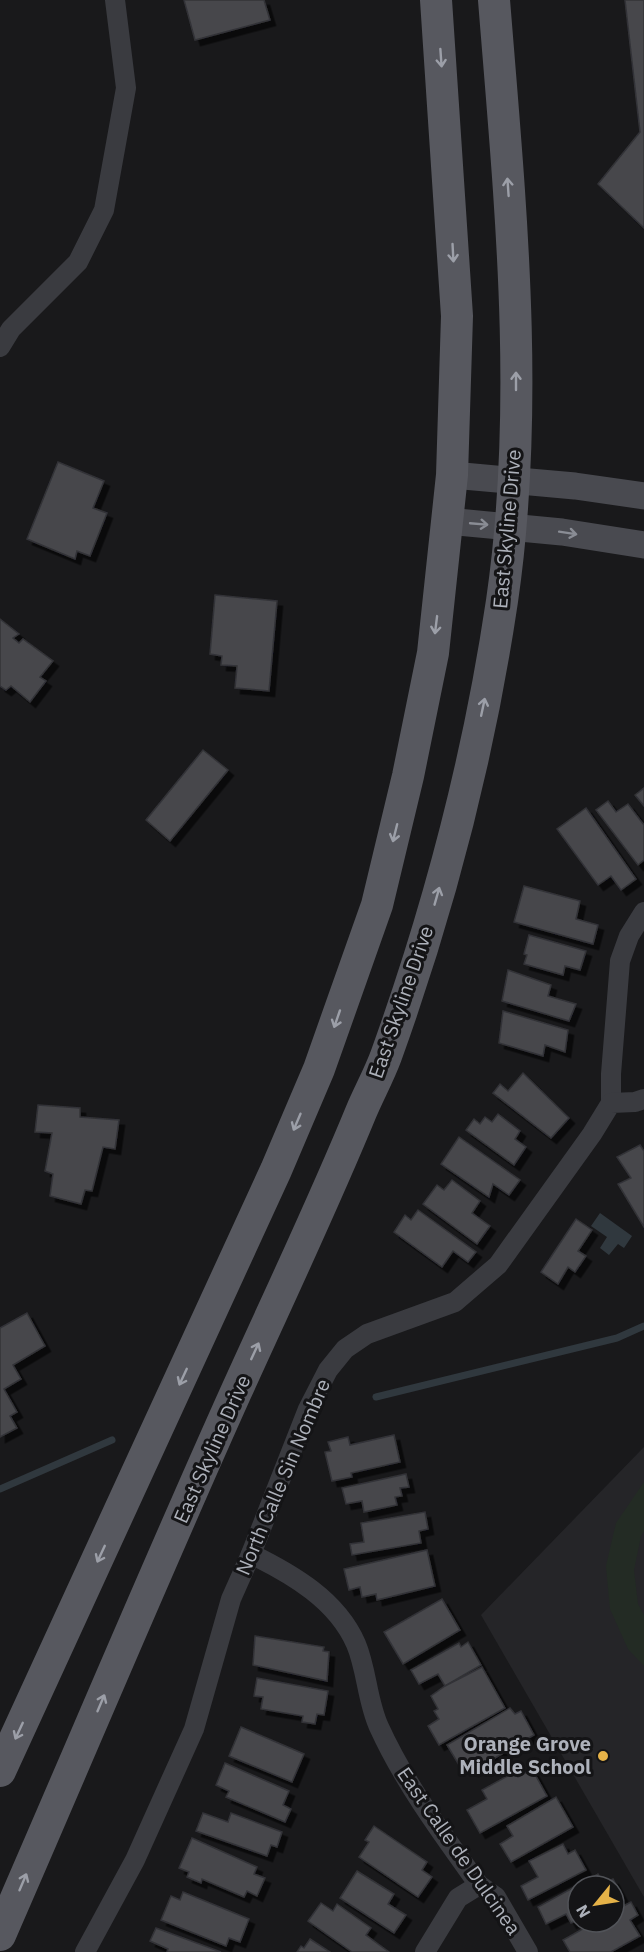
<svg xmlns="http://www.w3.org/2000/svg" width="644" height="1952" font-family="'IBM Plex Sans',sans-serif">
	<defs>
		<filter id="shadow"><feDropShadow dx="5.5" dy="5.5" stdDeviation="0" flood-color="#0009"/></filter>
	</defs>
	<rect width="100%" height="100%" fill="#19191b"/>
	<polygon fill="#252528" points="644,1447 644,1897 481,1615"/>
	<polygon fill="#232b24" points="644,1482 644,1531 641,1536 634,1570 638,1604 644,1615 644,1666 628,1649 610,1609 606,1566 616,1523"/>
	<polygon fill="#30383e" points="600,1213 632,1236 624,1248 618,1244 609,1255 600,1248 607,1237 591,1226"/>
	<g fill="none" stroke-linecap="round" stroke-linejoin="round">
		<g stroke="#30383e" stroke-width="7">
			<polyline points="376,1397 617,1338 644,1326"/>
			<polyline points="0,1489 112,1440"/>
		</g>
	</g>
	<g fill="#46474b" stroke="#333337" stroke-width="1.5" filter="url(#shadow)">
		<polygon points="184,0 264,0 270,20 195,40"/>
		<polygon points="625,0 644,0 644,228 598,184 640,132"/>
		<polygon points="58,462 104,481 93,508 107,513 90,556 77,551 75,559 27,539"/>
		<polygon points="215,595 277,601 269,691 235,688 237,666 221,665 222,656 210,654"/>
		<polygon points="0,619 19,634 13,638 19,643 23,639 53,661 40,677 46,681 30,702 11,686 6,690 0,686"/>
		<polygon points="203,750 228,770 170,841 146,820"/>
		<polygon points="644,788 644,806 635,795"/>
		<polygon points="608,801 616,812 628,804 644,825 644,860 638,865 596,810"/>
		<polygon points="586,808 636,879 621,890 611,876 598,885 557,829"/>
		<polygon points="524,886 580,901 576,919 598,925 593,944 514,922"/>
		<polygon points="529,935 586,951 580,970 565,966 563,975 524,964 527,955 524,954"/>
		<polygon points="508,970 551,985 548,996 576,1004 569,1021 502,1001"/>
		<polygon points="503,1011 568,1030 565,1052 545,1045 543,1056 499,1043"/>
		<polygon points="523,1073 569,1118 551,1138 493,1093 500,1084 508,1091"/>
		<polygon points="38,1105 80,1108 80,1117 119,1120 115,1149 103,1147 92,1191 85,1190 81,1204 50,1196 53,1174 45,1171 52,1133 35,1132"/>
		<polygon points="498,1114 520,1131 515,1139 526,1147 514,1165 466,1130 474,1119 480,1124 485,1117 492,1122"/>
		<polygon points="459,1137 520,1180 509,1195 493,1184 489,1197 441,1164"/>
		<polygon points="640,1145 644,1151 644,1227 618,1184 631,1178 617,1157"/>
		<polygon points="452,1180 480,1201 472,1213 490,1226 477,1244 423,1204 437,1185 444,1190"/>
		<polygon points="418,1210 476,1252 468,1262 453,1251 442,1267 394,1232 405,1215 411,1220"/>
		<polygon points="576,1219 592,1230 578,1251 586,1256 575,1272 568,1267 558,1284 541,1272"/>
		<polygon points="27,1313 45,1346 13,1365 21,1379 4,1389 17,1412 10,1416 17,1428 0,1437 0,1328"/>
		<polygon points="394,1435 400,1462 351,1473 352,1477 332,1481 325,1452 331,1451 328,1442 348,1437 350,1445"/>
		<polygon points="406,1474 409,1487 400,1488 402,1496 395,1497 397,1505 364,1512 362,1501 346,1504 342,1488"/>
		<polygon points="425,1512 428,1529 419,1531 421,1543 352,1555 350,1544 364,1542 361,1523"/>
		<polygon points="427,1550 435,1586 377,1600 376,1594 362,1597 360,1587 349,1590 344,1569"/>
		<polygon points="442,1599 460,1630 403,1664 384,1632"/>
		<polygon points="255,1636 324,1647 323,1651 329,1652 327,1681 253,1665"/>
		<polygon points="468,1642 481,1665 445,1686 438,1674 419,1684 411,1670 459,1643 461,1647"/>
		<polygon points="482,1667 505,1708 439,1745 428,1726 439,1719 434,1711 438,1709 431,1696 445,1686"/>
		<polygon points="257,1678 328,1691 324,1715 317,1714 315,1724 302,1722 303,1716 261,1709 263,1697 254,1696"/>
		<polygon points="510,1708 515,1714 521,1711 534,1735 473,1771 466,1761 459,1765 447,1745"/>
		<polygon points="241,1727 304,1754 292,1782 229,1756"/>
		<polygon points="225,1763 289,1791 283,1805 291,1809 285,1822 226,1797 229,1791 216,1785"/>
		<polygon points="532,1769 547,1796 480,1833 467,1810 487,1799 482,1790 515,1772 518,1777"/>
		<polygon points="556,1797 573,1827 511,1862 500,1844 513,1836 507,1826"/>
		<polygon points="203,1813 228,1822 231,1813 282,1832 277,1847 271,1845 267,1856 196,1831"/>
		<polygon points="374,1826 427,1862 422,1870 432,1877 418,1897 359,1857 369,1842 365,1840"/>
		<polygon points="192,1838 257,1867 254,1874 265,1878 257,1896 247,1891 244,1897 202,1879 201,1883 187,1877 189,1872 179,1868"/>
		<polygon points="563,1844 568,1854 575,1850 586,1870 528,1900 521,1886 538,1877 529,1861"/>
		<polygon points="357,1871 394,1894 388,1904 406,1915 394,1933 340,1898"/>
		<polygon points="598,1874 603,1884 613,1879 622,1896 614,1900 614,1886 578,1886 578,1920 571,1923 566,1914 546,1924 538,1907"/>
		<polygon points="183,1892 249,1919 240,1942 229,1938 226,1946 161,1920 171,1896 180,1900"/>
		<polygon points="631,1902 638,1915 630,1920 640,1936 611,1952 570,1952 563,1940 595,1922 614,1922 614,1911"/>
		<polygon points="321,1903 333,1911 337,1904 371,1928 366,1935 389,1952 352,1952 308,1921"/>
		<polygon points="156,1928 221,1952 167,1952 168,1949 150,1941"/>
		<polygon points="310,1939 330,1952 297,1952 301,1946 304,1948"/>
	</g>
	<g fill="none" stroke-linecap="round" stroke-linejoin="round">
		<g stroke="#3a3b40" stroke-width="20">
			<polyline points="0,347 11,329 78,262 104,210 126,88 115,0"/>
			<polyline points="611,1103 611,1074 620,961 629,936 644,912"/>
			<path d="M251,1554C292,1574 337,1600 356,1644C367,1670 367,1701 379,1727C405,1784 443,1835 479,1885L496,1897L528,1952"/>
			<polyline points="85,1952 135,1860 194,1729 231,1599 251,1554 308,1409 328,1370 345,1349 367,1334 455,1302 498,1265 592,1134 611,1103 635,1102 644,1099"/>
			<polyline points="425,1952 458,1898 479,1885"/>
		</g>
		<g stroke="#494a50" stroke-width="27">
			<polyline points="452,475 575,486 644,496"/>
			<polyline points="447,521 562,532 644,545"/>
		</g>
		<g stroke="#57585f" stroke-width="32">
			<polyline points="0,1771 276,1170 319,1069 377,905 408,776 433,653 452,475 457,316 436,0"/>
			<path d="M0,1935C79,1754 155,1572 236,1392C278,1299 322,1207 361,1112C369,1093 379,1075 386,1056C439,909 479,756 502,601C531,402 510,200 494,0"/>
		</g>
	</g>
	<defs><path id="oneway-shaft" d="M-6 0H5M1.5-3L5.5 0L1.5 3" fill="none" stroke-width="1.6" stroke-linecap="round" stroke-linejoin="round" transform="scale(1.5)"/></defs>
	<g stroke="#9c9fa8">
		<use href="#oneway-shaft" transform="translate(441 58) rotate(86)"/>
		<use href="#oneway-shaft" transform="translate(508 187) rotate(-94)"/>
		<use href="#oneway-shaft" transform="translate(453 253) rotate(87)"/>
		<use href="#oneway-shaft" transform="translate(516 381) rotate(-90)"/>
		<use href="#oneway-shaft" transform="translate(436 625) rotate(97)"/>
		<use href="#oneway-shaft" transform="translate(483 707) rotate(-78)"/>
		<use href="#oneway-shaft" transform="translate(395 833) rotate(104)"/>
		<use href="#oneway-shaft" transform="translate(437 896) rotate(-74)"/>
		<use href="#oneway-shaft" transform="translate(337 1019) rotate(109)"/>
		<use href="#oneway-shaft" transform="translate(297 1122) rotate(113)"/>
		<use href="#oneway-shaft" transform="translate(255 1351) rotate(-65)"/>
		<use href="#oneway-shaft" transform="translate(183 1377) rotate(115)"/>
		<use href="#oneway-shaft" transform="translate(101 1554) rotate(115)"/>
		<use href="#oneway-shaft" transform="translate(101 1703) rotate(-67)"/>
		<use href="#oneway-shaft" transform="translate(19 1731) rotate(115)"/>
		<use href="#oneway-shaft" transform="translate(23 1882) rotate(-67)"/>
	</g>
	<g stroke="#8a8d95">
		<use href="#oneway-shaft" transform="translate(479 524) rotate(5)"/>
		<use href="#oneway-shaft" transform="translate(568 533) rotate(9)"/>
	</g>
	<circle fill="#e5b248" stroke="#141416" stroke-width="2" cx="603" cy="1756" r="6"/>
	<g text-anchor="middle" stroke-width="6" stroke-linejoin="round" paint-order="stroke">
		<g font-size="20" fill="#adb1ba" stroke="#141416">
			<text transform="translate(507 529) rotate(-85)" y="7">East Skyline Drive</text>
			<text transform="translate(401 1002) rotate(-71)" y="7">East Skyline Drive</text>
			<text transform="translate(212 1449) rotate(-66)" y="7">East Skyline Drive</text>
			<text transform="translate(283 1477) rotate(-67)" y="7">North Calle Sin Nombre</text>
			<text transform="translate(459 1851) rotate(55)" y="7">East Calle de Dulcinea</text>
		</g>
		<g font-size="20" font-weight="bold" fill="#adb1ba" stroke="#141416" text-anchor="end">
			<text x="591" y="1751">Orange Grove<tspan x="591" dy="23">Middle School</tspan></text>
		</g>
	</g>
	<g transform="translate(596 1904) rotate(240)"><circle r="28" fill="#141416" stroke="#515358" stroke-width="1.5"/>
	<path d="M0-4.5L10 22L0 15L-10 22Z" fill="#e5b248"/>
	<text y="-9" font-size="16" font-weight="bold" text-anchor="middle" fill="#adb1ba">N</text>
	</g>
</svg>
